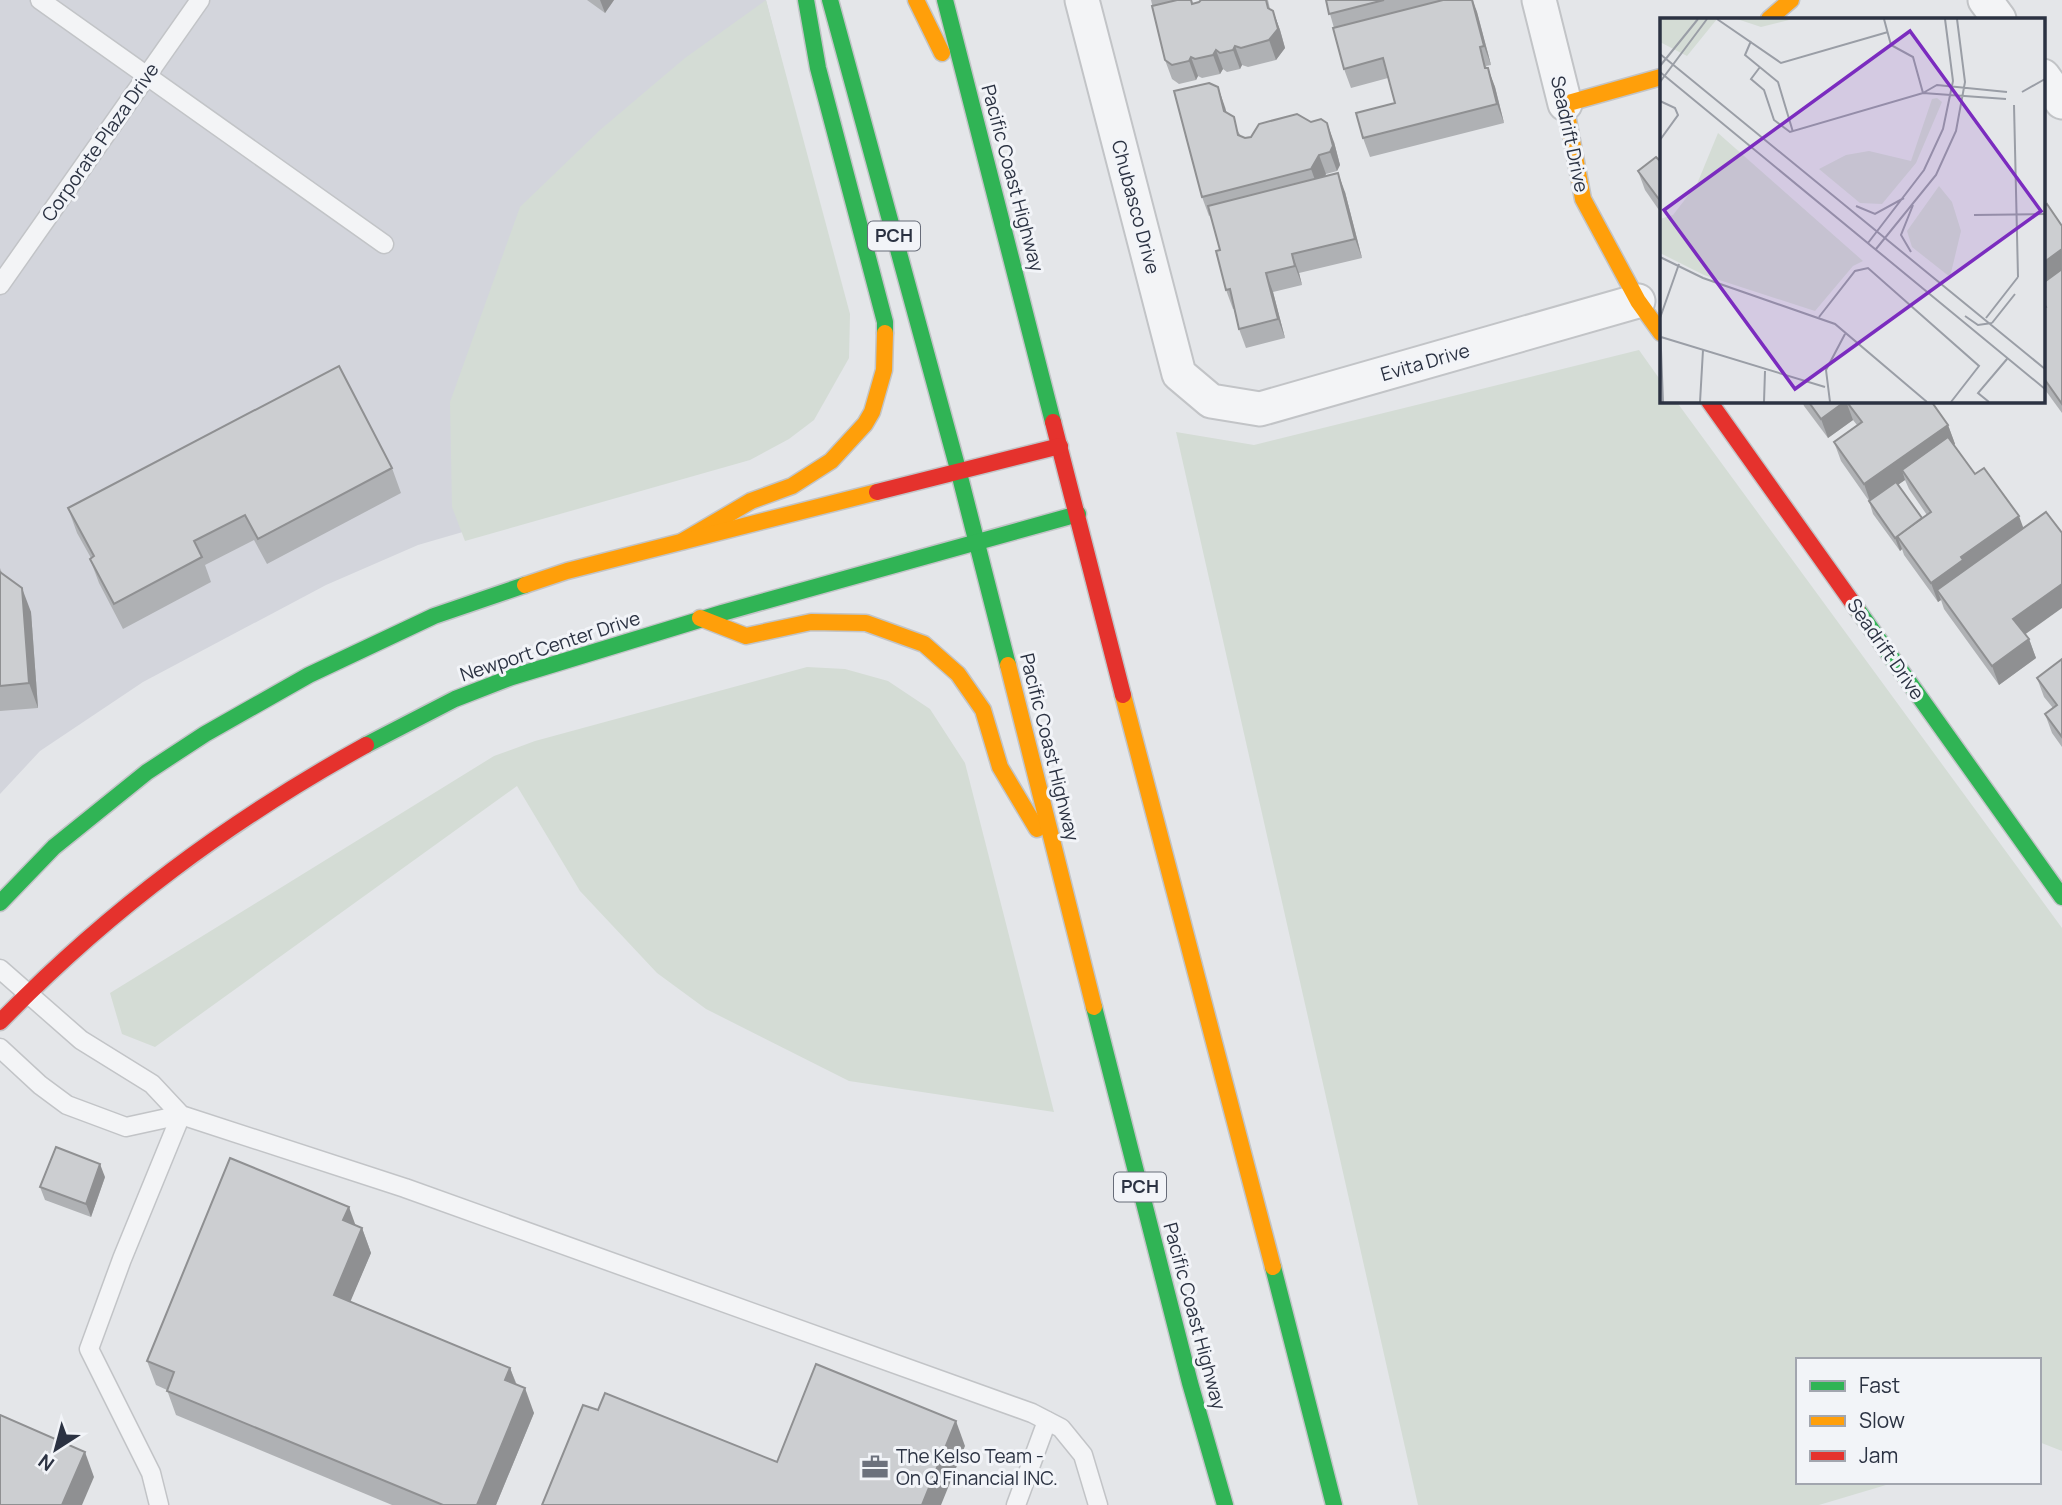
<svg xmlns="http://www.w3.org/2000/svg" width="2062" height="1505" font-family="Manrope,sans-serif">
	<rect width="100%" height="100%" fill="#e4e6e9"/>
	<polygon fill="#d3d5dc" points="0,0 766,0 842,295 684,468 418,545 326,585 143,682 40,751 0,794"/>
	<g fill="#d4dcd5">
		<polygon points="766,0 850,314 849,358 814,420 789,439 750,460 465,541 452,507 450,402 520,207 600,130 685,58"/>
		<polygon points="1639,350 1661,381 1661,401 1676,401 2062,928 2062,1451 2039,1442 2039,1360 1798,1360 1798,1482 1896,1482 1819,1505 1418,1505 1176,432 1254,445"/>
		<polygon points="807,667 845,669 888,681 930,709 965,763 1054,1112 849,1081 706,1009 657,973 580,891 517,786 155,1047 122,1034 110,993 494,756 535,741"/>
	</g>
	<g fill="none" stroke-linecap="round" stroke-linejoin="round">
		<defs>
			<g id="lane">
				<polyline points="40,0 384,244"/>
				<polyline points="0,285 200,0"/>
				<polyline points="0,969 81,1040 152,1084 181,1115 405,1188 1032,1413 1061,1428 1083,1455 1098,1505"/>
				<polyline points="0,1048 40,1085 67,1105 126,1127 181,1115"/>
				<polyline points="159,1505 151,1473 89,1349 122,1259 181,1115"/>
				<polyline points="1016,1505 1047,1421"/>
			</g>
			<g id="street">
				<polyline points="1082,0 1179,374 1211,401 1260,409 1638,301"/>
				<polyline points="1539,0 1565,104"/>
				<polyline points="1985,0 1999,19"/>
				<polyline points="2043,76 2062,102"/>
			</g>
			<g id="fast">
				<polyline points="806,0 818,68 885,322 885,333"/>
				<polyline points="830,0 959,473 1008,665"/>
				<polyline points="945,0 1053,422"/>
				<polyline points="1857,609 2062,897"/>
				<polyline points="366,745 455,699 512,677 722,613 1078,514"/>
				<polyline points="0,903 54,847 147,772 205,734 309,675 434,616 525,585"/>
				<polyline points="1094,1007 1190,1383 1225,1505"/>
				<polyline points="1273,1267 1334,1505"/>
			</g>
			<g id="slow">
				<polyline points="916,0 942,53"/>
				<polyline points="1769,19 1791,0"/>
				<polyline points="1661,77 1565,104 1583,199 1638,301 1661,333"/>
				<polyline points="683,541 751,501 792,486 831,461 865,424 872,412 884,370 885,333"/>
				<polyline points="525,585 567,571 877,492"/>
				<polyline points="700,618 746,636 811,622 866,623 924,644 958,674 983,710 1000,767 1037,829"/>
				<polyline points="1008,665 1094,1007"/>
				<polyline points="1123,695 1273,1267"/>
			</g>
			<g id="jam">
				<polyline points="1709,401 1857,609"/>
				<polyline points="1053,422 1123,695"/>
				<polyline points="877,492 1060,446"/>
				<path d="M0,1022C110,909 229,821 366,745"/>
			</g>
		</defs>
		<use href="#lane" stroke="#c2c4c7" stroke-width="21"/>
		<use href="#street" stroke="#c2c4c7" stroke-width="37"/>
		<use href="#fast" stroke="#c2c4c7" stroke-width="19"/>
		<use href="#slow" stroke="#c2c4c7" stroke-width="19"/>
		<use href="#jam" stroke="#c2c4c7" stroke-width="19"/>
		<use href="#lane" stroke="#f3f4f6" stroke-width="18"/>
		<use href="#street" stroke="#f3f4f6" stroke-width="33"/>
		<use href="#fast" stroke="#30b455" stroke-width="16"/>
		<use href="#slow" stroke="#ff9f0a" stroke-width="16"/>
		<use href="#jam" stroke="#e5322d" stroke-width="16"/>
	</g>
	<g fill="#afb1b4" fill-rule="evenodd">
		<polygon points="587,0 614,0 605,13"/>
		<polygon points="1151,0 1192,0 1193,4 1199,2 1201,0 1268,0 1270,9 1273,11 1280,30 1285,48 1276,60 1248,67 1242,65 1240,69 1227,72 1223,69 1220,74 1202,78 1198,76 1196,80 1179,84 1172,79 1165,60"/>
		<polygon points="1326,0 1473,0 1477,12 1491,65 1486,66 1487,68 1495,87 1504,123 1370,157 1363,138 1395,103 1388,78 1351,88 1344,69 1334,28"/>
		<polygon points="1225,107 1226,113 1241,136 1245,138 1334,142 1340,165 1337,171 1326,174 1325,176 1345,192 1362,258 1299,273 1302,285 1273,292 1285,338 1246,348 1239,329 1234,309 1233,309 1226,290 1220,250 1211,215 1209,216 1202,197"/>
		<polygon points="1661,159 1661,213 1645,190 1638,171"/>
		<polygon points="2043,207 2062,226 2062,413 2043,387"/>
		<path d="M1802,401H1931L1948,425L1955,444L1954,445L2025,635L2029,639L2036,658L1999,685L1944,609L1941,600L1938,602L1904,555L1902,549L1900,551L1873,514L1869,501L1841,461L1834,442L1857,425L1853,420L1828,438L1804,406ZM1905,480L1909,489L1927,515L1922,518L1898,484Z"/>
		<polygon points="392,468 401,493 267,564 254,540 205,565 211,582 123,629 99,583 90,559 91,558 77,533 68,508"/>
		<polygon points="0,568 2,573 31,612 38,708 0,711"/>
		<polygon points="2062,659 2062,747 2052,733 2045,714 2053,708 2044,697 2037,678"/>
		<polygon points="105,1177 91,1217 45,1200 40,1187"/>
		<polygon points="356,1226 362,1228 371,1253 350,1301 510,1368 517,1385 534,1413 496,1505 392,1505 176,1415 167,1390 156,1385 147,1361"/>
	</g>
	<g fill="#8f9092">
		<polygon points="600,0 614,0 605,13"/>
		<polygon points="1472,0 1477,12 1491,65 1484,46"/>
		<polygon points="1273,11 1280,30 1285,48 1276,60 1269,40"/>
		<polygon points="1235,46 1242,65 1240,69 1233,50"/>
		<polygon points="1216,50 1223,69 1220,74 1213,55"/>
		<polygon points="1191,57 1198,76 1196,80 1189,61"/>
		<polygon points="1488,68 1495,87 1504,123 1497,104"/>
		<polygon points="1218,87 1225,107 1231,130 1224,111"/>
		<polygon points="1327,123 1334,142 1340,165 1337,171 1330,152"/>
		<polygon points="1319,155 1326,174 1318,188 1311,169"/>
		<polygon points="1338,173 1345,192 1362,258 1355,239"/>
		<polygon points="2062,249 2062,273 2043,287 2043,263"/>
		<polygon points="1292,254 1299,273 1302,285 1295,266"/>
		<polygon points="1266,273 1273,292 1285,338 1278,319"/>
		<polygon points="1846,401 1853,420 1828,438 1821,419"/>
		<polygon points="1948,425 1955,444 1907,478 1902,470 1905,480 1871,504 1864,484"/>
		<polygon points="2019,516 2026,535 1937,590 1941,600 1938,602 1931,583 1961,557"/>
		<polygon points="1897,536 1902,549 1900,551 1895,538"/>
		<polygon points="2062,584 2062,608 2020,638 2013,619"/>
		<polygon points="22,588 31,612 38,708 29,683"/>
		<polygon points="2029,639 2036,658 1999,685 1992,666"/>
		<polygon points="100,1164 105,1177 91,1217 86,1204"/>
		<polygon points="349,1207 358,1232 343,1220"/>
		<polygon points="362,1228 371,1253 343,1319 334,1295"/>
		<polygon points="510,1368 519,1392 505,1380"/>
		<polygon points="525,1388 534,1413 496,1505 477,1505"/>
		<polygon points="956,1421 965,1446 941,1505 922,1505"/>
		<polygon points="85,1452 94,1477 82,1505 62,1505"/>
	</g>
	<g fill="#ccced1" stroke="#8f9092" stroke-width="2">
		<polygon points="1177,0 1191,0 1192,4 1199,2 1201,0 1266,0 1268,8 1273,11 1278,29 1269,40 1241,48 1235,46 1233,50 1220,53 1216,50 1213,55 1195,59 1191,57 1189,61 1172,65 1165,60 1152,6"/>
		<polygon points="1326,0 1384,0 1329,14"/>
		<polygon points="1443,0 1472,0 1484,46 1480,47 1485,68 1488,68 1497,104 1363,138 1356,113 1395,103 1383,58 1344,69 1333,28"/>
		<polygon points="1209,83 1218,87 1224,111 1234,117 1238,135 1245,138 1251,137 1259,124 1297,114 1311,122 1321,119 1327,123 1333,146 1330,152 1319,155 1311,169 1202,197 1174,91"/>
		<polygon points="1656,157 1659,160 1661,159 1661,202 1638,171"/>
		<polygon points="1338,173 1355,239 1292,254 1295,266 1266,273 1278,319 1239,329 1230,289 1226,290 1216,251 1220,250 1208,206"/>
		<polygon points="2047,204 2062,226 2062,249 2043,263 2043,207"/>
		<polygon points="2062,269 2062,404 2043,377 2043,309 2046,307 2043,302 2043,283"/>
		<polygon points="339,366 392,468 258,539 245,515 194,541 202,557 114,604 90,559 94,556 68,508"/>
		<polygon points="1808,401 1931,401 1948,425 1864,484 1834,442 1862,422 1846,401 1821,419"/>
		<polygon points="1948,437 1975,474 1984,468 2019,516 1961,557 1963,560 1931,583 1897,536 1931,512 1902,470"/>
		<polygon points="1896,482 1922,518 1895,538 1869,501"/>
		<polygon points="2046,512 2062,533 2062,584 2013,619 2029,639 1992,666 1937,590"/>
		<polygon points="0,572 22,588 29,683 0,686"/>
		<polygon points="2062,659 2062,737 2045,714 2057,705 2037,678"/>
		<polygon points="56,1147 100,1164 86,1204 40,1187"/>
		<polygon points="230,1158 349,1207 343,1220 362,1228 334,1295 510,1368 505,1380 525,1388 477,1505 443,1505 167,1391 174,1372 147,1361"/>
		<polygon points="816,1364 956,1421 922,1505 542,1505 583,1405 598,1410 605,1393 777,1462"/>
		<polygon points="0,1415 85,1452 62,1505 0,1505"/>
	</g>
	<defs>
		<symbol id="office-bare" viewBox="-9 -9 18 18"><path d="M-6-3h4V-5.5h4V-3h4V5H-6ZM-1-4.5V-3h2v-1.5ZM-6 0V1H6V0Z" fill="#6c717c" stroke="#f2f4f8" stroke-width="2.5" paint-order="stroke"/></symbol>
	</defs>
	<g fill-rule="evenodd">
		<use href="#office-bare" x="856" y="1448" width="38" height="38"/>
	</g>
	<g text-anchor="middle" stroke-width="6" stroke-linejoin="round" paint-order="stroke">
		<g fill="#f2f4f8" stroke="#676c79" stroke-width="2">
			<rect x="868" y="221.5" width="52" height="29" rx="5"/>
			<rect x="1114" y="1172.5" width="52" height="29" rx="5"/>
		</g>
		<g font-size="18" font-weight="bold" fill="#2b3242">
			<text x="894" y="242">PCH</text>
			<text x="1140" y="1193">PCH</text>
		</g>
		<g font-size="19" fill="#2b3242" stroke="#f2f4f8">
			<text transform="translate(1570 134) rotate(78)" y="7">Seadrift Drive</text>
			<text transform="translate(100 142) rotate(-55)" y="7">Corporate Plaza Drive</text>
			<text transform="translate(1013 178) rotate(75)" y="7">Pacific Coast Highway</text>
			<text transform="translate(1136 207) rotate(75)" y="7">Chubasco Drive</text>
			<text transform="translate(1425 362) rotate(-16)" y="7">Evita Drive</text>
			<text transform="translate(550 646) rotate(-18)" y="7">Newport Center Drive</text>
			<text transform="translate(1886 649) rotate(55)" y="7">Seadrift Drive</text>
			<text transform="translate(1050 747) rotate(76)" y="7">Pacific Coast Highway</text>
			<text transform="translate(1195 1316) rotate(75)" y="7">Pacific Coast Highway</text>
		</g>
		<g font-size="19" fill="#2b3242" stroke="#f2f4f8" text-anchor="start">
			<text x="896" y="1463">The Kelso Team -<tspan x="896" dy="22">On Q Financial INC.</tspan></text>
		</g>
	</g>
	<g transform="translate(1660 18)">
		<rect width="385" height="385" fill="#e4e6e9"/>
		<path d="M0,1H57L27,38L0,24ZM77,1H128L129,2L101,9ZM277,80L282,84L256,145L222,186L200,185L159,151L186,137L209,133L251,143L272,81ZM58,115L203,243L193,248L155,293L44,257L0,235V201L13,197L37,166ZM279,168L292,184L301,213L290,259L252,229L247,213Z" fill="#d4dcd5"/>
		<path fill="none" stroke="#9a9ea6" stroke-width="2" d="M57,1L121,45L228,14M224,1L231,27L253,39L263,75M91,23L85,37L118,64L133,114M0,36L385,351M0,48L38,1M100,49L91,61L104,72L114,102L130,114L263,75L346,81M0,54L385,371M0,64L47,1M362,74L385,61M263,75L277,67L347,74M0,83L15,90L18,97L0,122M354,87L358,259M196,188L215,196L244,180M314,197L385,196M208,225L264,152L283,111L293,63L285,1M216,231L276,157L296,113L305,64L297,1M251,234L241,217L253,187M0,239L43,260L175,306L267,384M305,298L318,307L332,305M159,299L195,253L208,250L319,348L291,384M0,300L19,246M326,300L358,259M332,305L355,276M0,306L3,384M1,319L165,369M40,384L43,332M104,384L105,353M170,384L166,352L185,316M329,384L318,375L347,341"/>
		<path fill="#7b2cbf" fill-opacity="0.15" stroke="#7b2cbf" stroke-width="3.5" d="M250,13L381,193L135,371L4,192Z"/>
		<rect width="385" height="385" fill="none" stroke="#2b3242" stroke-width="3.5"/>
	</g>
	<rect x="1796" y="1358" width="245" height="126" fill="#f2f4f8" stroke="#a2a6af" stroke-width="2"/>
	<rect x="1810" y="1381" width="35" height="10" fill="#30b455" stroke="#a2a6af" stroke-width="2"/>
	<text x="1859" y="1393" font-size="21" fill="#2b3242">Fast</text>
	<rect x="1810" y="1416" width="35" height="10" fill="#ff9f0a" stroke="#a2a6af" stroke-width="2"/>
	<text x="1859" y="1428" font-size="21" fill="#2b3242">Slow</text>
	<rect x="1810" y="1451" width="35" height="10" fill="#e5322d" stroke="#a2a6af" stroke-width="2"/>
	<text x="1859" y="1463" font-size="21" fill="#2b3242">Jam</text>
	<g transform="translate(56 1449) rotate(216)" stroke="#f2f4f8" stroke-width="5" paint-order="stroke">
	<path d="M0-5L12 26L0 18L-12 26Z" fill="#2b3242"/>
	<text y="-10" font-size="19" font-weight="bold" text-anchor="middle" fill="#2b3242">N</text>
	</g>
</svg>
